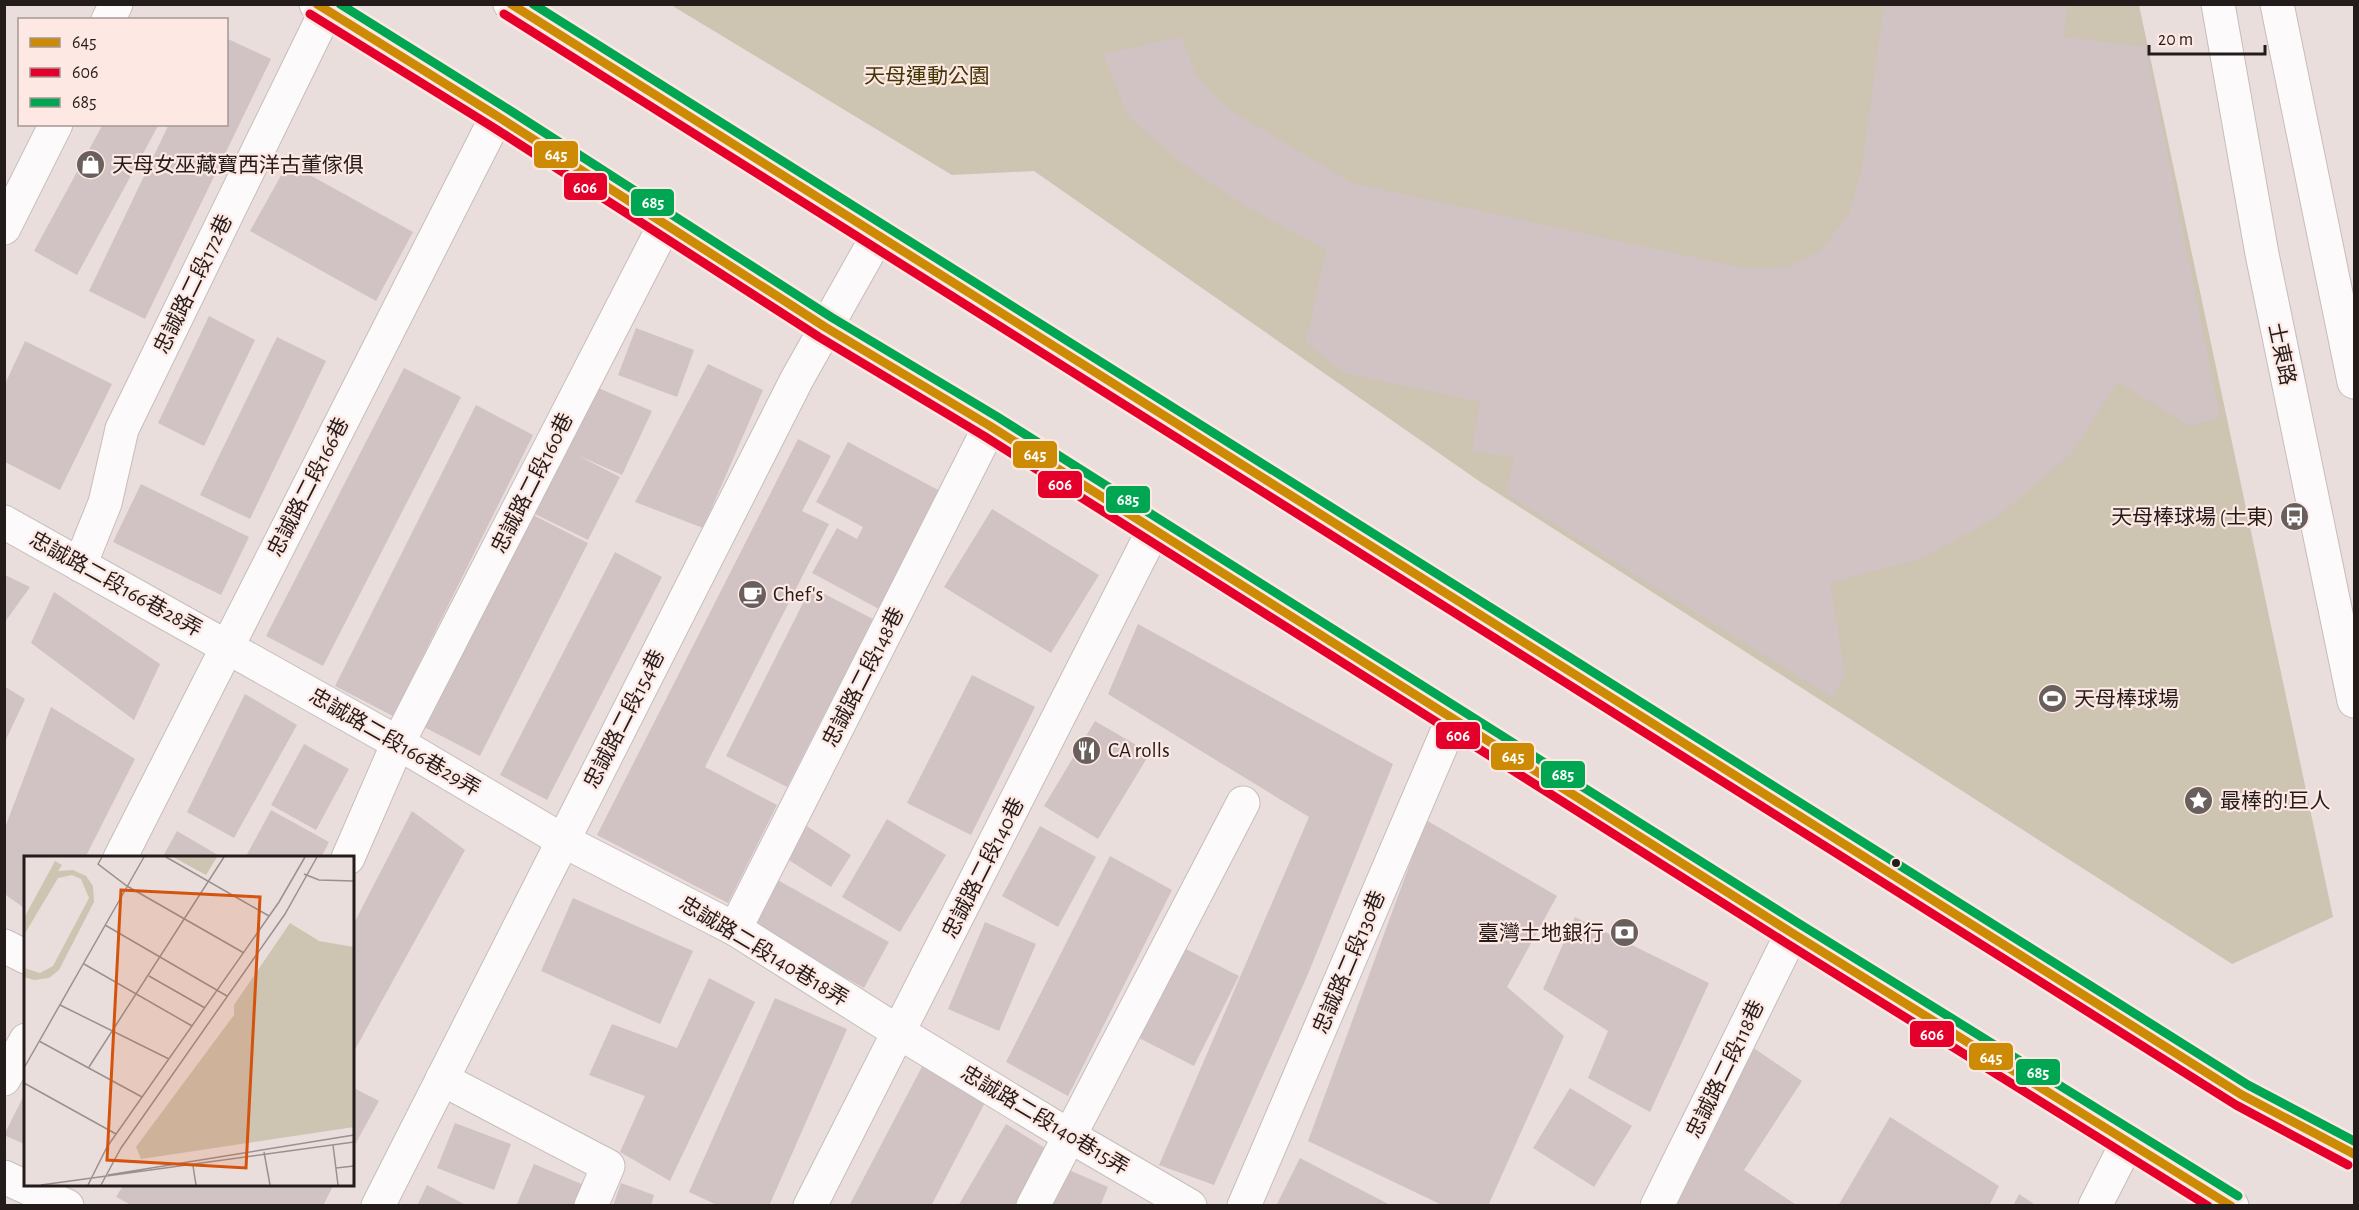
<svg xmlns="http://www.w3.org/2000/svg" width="2359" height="1210" font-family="'Alegreya Sans','Noto Sans TC',sans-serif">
	<rect width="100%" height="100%" fill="#eadedc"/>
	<polygon fill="#cdc4b2" points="671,5 2139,5 2333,917 2232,964 1479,481 1034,171 952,175"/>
	<g fill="#d1c3c4">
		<polygon points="1884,4 2068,4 2063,37 2146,47 2220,417 2190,426 2117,382 2072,453 1997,517 1922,558 1830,583 1845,674 1833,698 1506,494 1514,457 1472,451 1480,402 1345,373 1306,343 1326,250 1247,207 1179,161 1128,116 1103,54 1181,37 1196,75 1226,108 1352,183 1743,268 1785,268 1820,251 1849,215 1862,168"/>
		<polygon points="226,38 271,59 145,319 89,291 169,124 226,124"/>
		<polygon points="103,124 159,124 77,275 34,251"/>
		<polygon points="288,163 413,232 376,301 250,231"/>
		<polygon points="209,316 255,340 204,446 158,423"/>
		<polygon points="636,328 694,350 677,397 618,375"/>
		<polygon points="277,337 326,361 250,519 200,495"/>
		<polygon points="25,341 112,384 60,490 5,462 5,384"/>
		<polygon points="708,364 763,390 703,528 635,502"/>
		<polygon points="404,368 461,397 323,666 266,636"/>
		<polygon points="589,384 652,411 622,475 577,455 620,477 588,540 533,513"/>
		<polygon points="476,405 533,435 393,716 335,686"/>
		<polygon points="798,439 831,456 802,511 829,524 705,767 777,805 728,903 597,835"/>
		<polygon points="848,442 942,492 879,609 812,573 837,528 857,539 863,527 816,502"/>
		<polygon points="141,484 249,537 221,595 113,542"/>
		<polygon points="992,509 1099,575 1051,653 944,587"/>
		<polygon points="531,514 588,543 480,756 424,727"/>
		<polygon points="615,552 662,577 547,800 500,775"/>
		<polygon points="5,575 30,587 5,622"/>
		<polygon points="811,587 873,619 787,787 726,756"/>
		<polygon points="54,592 160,664 134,720 31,643"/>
		<polygon points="1138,624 1393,764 1308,974 1214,1185 1159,1165 1309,817 1108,694"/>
		<polygon points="972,675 1035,707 971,835 907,803"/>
		<polygon points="4,686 25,699 4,744"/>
		<polygon points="245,694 297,725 234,838 187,812"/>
		<polygon points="51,707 135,759 85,858 26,858 26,909 7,896 4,889 4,830"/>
		<polygon points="1095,721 1150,753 1098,839 1044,806"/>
		<polygon points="304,744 349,769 316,830 271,805"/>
		<polygon points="271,810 329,842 321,858 245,858"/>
		<polygon points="412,811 465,850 352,1055 352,927"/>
		<polygon points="887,819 946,855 900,932 842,897"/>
		<polygon points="1426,820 1557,896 1507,987 1564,1036 1488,1206 1444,1206 1308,1141"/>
		<polygon points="805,825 851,855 831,887 784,857"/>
		<polygon points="1040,826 1096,857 1058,927 1002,896"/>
		<polygon points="177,831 223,858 162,858"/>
		<polygon points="1110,856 1172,890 1068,1096 1006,1062"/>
		<polygon points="774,878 889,942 864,988 749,924"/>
		<polygon points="573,898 693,951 660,1024 541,971"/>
		<polygon points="1575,917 1709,983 1650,1112 1588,1078 1608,1031 1543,989"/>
		<polygon points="985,922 1036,944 999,1031 948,1009"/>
		<polygon points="1184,948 1239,976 1194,1066 1139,1038"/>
		<polygon points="709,978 755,1002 670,1181 620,1152 645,1096 589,1075 612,1024 677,1048"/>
		<polygon points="775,998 847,1029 769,1206 719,1206 689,1192"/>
		<polygon points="1745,1042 1802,1081 1744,1170 1798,1206 1674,1206"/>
		<polygon points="926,1059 990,1093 931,1206 849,1206"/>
		<polygon points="352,1087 379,1101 352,1150"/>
		<polygon points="1570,1088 1632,1126 1594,1187 1533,1148"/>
		<polygon points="26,1091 26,1145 4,1135"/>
		<polygon points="1890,1117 1999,1186 1989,1206 1838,1206"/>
		<polygon points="455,1123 511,1144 494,1190 437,1168"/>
		<polygon points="1006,1124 1053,1153 1023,1206 958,1206"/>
		<polygon points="1300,1158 1392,1206 1276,1206"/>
		<polygon points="534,1164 584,1185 575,1206 516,1206"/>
		<polygon points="1060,1166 1108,1187 1100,1206 1043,1206"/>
		<polygon points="621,1183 654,1195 651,1206 613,1206"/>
		<polygon points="124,1184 334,1184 323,1206 133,1206 116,1197"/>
		<polygon points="427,1185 468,1206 417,1206"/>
		<polygon points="2019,1194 2037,1206 2013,1206"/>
	</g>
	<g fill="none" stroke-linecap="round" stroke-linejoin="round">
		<defs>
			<g id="minor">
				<polyline points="316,4 497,116 825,327 990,426 1792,933 2232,1206"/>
				<polyline points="510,4 2242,1095 2354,1154"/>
				<polyline points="2218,4 2262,254 2354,701"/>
				<polyline points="2277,4 2354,382"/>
				<polyline points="108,20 116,4"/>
				<polyline points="4,228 56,124"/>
				<polyline points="4,522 398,743 562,840 735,929 900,1033 1068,1135 1190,1206"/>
				<polyline points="80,565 105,503 122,429 326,11"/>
				<polyline points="120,858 497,116"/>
				<polyline points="348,858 398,743 665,224"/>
				<polyline points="735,929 990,426"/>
				<polyline points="4,946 26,957"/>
				<polyline points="4,1079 26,1040"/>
				<polyline points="442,1079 608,1166 591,1206"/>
				<polyline points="4,1177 67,1206"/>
				<polyline points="378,1206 797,379 877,237"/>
				<polyline points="810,1206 1154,529"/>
				<polyline points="1033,1206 1243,803"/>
				<polyline points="1244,1206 1453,718"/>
				<polyline points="1657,1206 1792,933"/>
				<polyline points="2095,1206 2128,1141"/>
			</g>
		</defs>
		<use href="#minor" stroke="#c6bdbb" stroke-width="35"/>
		<use href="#minor" stroke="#fcfafa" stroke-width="33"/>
		<defs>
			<g id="bus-1">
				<polyline points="317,4 497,116 825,327 990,426 1792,933 2231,1206"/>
				<polyline points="511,4 2242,1095 2354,1154"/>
			</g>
			<g id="bus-2">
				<polyline points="310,14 491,126 819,337 984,436 1786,943 2208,1206"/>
				<polyline points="504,14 2236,1105 2348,1165"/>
			</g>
			<g id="bus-3">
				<polyline points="340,4 503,106 831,317 996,416 1798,923 2238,1196"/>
				<polyline points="533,4 2248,1085 2354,1141"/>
			</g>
		</defs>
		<use href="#bus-1" stroke="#fde8e3" stroke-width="14"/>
		<use href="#bus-2" stroke="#fde8e3" stroke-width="14"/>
		<use href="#bus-3" stroke="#fde8e3" stroke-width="14"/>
		<use href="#bus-1" stroke="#cd8a05" stroke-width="9"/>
		<use href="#bus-2" stroke="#e4002b" stroke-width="9"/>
		<use href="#bus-3" stroke="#00a651" stroke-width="9"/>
	</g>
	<defs>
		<symbol id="shop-disc" viewBox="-11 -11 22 22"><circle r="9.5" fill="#69605e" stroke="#fde8e3"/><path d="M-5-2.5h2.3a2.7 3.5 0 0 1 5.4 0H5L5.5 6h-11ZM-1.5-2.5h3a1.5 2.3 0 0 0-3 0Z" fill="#fff"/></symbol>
		<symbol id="bus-disc" viewBox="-11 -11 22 22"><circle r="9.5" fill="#69605e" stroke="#fde8e3"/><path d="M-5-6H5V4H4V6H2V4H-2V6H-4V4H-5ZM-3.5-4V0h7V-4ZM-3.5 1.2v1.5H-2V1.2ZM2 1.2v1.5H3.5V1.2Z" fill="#fff"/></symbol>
		<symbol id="cafe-disc" viewBox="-11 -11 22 22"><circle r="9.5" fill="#69605e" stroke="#fde8e3"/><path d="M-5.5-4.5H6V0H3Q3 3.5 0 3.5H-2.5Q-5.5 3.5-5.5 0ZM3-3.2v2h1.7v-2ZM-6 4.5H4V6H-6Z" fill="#fff"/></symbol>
		<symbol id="stadium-disc" viewBox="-11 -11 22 22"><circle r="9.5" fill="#69605e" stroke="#fde8e3"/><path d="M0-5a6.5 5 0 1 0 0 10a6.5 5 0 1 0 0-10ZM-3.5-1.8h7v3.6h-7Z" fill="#fff"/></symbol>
		<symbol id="restaurant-disc" viewBox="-11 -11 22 22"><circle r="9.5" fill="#69605e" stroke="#fde8e3"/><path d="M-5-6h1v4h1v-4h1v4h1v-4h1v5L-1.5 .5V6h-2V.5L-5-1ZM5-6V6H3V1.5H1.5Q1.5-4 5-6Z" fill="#fff"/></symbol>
		<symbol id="sight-disc" viewBox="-11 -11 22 22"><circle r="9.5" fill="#69605e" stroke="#fde8e3"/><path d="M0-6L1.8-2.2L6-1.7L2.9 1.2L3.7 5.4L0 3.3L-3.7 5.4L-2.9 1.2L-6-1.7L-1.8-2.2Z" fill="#fff"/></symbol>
		<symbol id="bank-disc" viewBox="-11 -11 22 22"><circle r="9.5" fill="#69605e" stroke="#fde8e3"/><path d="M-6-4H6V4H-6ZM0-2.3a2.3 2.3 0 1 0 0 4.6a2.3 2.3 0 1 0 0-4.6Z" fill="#fff"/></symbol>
	</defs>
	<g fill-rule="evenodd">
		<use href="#shop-disc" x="74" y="148" width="33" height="33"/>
		<use href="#bus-disc" x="2278" y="500" width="33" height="33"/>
		<use href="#cafe-disc" x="736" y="578" width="33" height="33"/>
		<use href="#stadium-disc" x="2036" y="682" width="33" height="33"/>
		<use href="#restaurant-disc" x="1070" y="734" width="33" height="33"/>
		<use href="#sight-disc" x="2182" y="784" width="33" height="33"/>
		<use href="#bank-disc" x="1608" y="916" width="33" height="33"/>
	</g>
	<circle fill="#241c1a" stroke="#fde8e3" stroke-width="2" cx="1896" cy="863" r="5"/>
	<g text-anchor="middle" stroke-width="4.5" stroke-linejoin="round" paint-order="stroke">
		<g font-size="21" fill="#423705" stroke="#fde8e3">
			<text x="927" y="83">天母運動公園</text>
		</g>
		<g font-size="21" fill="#241c1a" stroke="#fde8e3" text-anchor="start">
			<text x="112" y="172">天母女巫藏寶西洋古董傢俱</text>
			<text x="2274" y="524" text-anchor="end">天母棒球場 (士東)</text>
			<text x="773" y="601">Chef's</text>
			<text x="2074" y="706">天母棒球場</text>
			<text x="1108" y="757">CA rolls</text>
			<text x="2220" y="808">最棒的!巨人</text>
			<text x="1604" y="940" text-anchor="end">臺灣土地銀行</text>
		</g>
		<g font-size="21" fill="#241c1a" stroke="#fde8e3">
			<text transform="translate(193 284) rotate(-64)" y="7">忠誠路二段172巷</text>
			<text transform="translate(2282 354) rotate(78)" y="7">士東路</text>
			<text transform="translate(532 483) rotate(-63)" y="7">忠誠路二段160巷</text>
			<text transform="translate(308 487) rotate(-63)" y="7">忠誠路二段166巷</text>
			<text transform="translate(116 584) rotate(29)" y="7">忠誠路二段166巷28弄</text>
			<text transform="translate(863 677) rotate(-63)" y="7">忠誠路二段148巷</text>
			<text transform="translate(624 719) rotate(-63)" y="7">忠誠路二段154巷</text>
			<text transform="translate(395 742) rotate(30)" y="7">忠誠路二段166巷29弄</text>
			<text transform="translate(983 868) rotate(-63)" y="7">忠誠路二段140巷</text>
			<text transform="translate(764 951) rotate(31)" y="7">忠誠路二段140巷18弄</text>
			<text transform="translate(1349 962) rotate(-67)" y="7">忠誠路二段130巷</text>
			<text transform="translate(1725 1069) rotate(-64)" y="7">忠誠路二段118巷</text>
			<text transform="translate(1045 1120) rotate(31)" y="7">忠誠路二段140巷15弄</text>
		</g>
	</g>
	<g transform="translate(24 856)">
		<rect width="330" height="330" fill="#eadedc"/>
		<path d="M149,1H193L182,19ZM31,5L38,9L34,15L49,14L62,20L69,30L70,46L35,114L25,122L10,124L0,121V112L16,117L29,110L65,42L57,23L48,19L34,22L0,79V62ZM266,67L295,85L330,91V271L117,303L112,291L210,159V149Z" fill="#cdc4b2"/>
		<path fill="none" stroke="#9b908e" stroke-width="1.5" d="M78,1L74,8L103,30L220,97M142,1L245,60M280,18L295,24L330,25M81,69L203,140M60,108L168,170M125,120L181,152M36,149L145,203M15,185L118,241M65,211L200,1M0,212L120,1M0,227L92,278M309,289L314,329M240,296L246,329M169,310L172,329M312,312L330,310M84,319L330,279M17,329L330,286M64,329L83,291L255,46L281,1M77,329L97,292L261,58L293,1"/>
		<path fill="#d4530d" fill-opacity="0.15" stroke="#d4530d" stroke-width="3" d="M97,34L236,41L222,312L83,304Z"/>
		<rect width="330" height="330" fill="none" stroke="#241c1a" stroke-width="3"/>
	</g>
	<g stroke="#fde8e3" stroke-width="2">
		<rect x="533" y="140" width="46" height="29" rx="6" fill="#cd8a05"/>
		<rect x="563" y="172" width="45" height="29" rx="6" fill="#e4002b"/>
		<rect x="630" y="188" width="45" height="29" rx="6" fill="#00a651"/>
		<rect x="1012" y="440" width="46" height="29" rx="6" fill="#cd8a05"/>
		<rect x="1037" y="470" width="46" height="29" rx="6" fill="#e4002b"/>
		<rect x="1105" y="485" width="46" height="29" rx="6" fill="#00a651"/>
		<rect x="1435" y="721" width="46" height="29" rx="6" fill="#e4002b"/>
		<rect x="1490" y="742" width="45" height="29" rx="6" fill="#cd8a05"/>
		<rect x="1540" y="760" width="46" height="29" rx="6" fill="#00a651"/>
		<rect x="1909" y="1020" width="46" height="28" rx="6" fill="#e4002b"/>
		<rect x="1968" y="1042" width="46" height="29" rx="6" fill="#cd8a05"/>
		<rect x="2015" y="1058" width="46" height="28" rx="6" fill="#00a651"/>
	</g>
	<g font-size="16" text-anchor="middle" font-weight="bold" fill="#fff">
		<text x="556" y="160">645</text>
		<text x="585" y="193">606</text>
		<text x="653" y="208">685</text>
		<text x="1035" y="460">645</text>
		<text x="1060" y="490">606</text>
		<text x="1128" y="505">685</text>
		<text x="1458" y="741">606</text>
		<text x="1513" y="762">645</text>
		<text x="1563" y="780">685</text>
		<text x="1932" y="1040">606</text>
		<text x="1991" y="1063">645</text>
		<text x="2038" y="1078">685</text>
	</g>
	<rect width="2359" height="1210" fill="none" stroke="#241c1a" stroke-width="12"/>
	<rect x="18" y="18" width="210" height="108" fill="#fde8e3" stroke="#a69693" stroke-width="1.5"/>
	<rect x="30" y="38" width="30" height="9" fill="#cd8a05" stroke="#a69693" stroke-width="1.5"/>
	<text x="72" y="48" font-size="18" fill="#241c1a">645</text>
	<rect x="30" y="68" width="30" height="9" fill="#e4002b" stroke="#a69693" stroke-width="1.5"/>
	<text x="72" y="78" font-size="18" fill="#241c1a">606</text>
	<rect x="30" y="98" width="30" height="9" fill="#00a651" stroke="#a69693" stroke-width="1.5"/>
	<text x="72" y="108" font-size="18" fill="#241c1a">685</text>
	<path d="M2149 45v9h116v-9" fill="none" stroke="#241c1a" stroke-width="3"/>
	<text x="2158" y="45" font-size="18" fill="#241c1a" stroke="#fde8e3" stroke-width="4.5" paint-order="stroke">20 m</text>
</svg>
